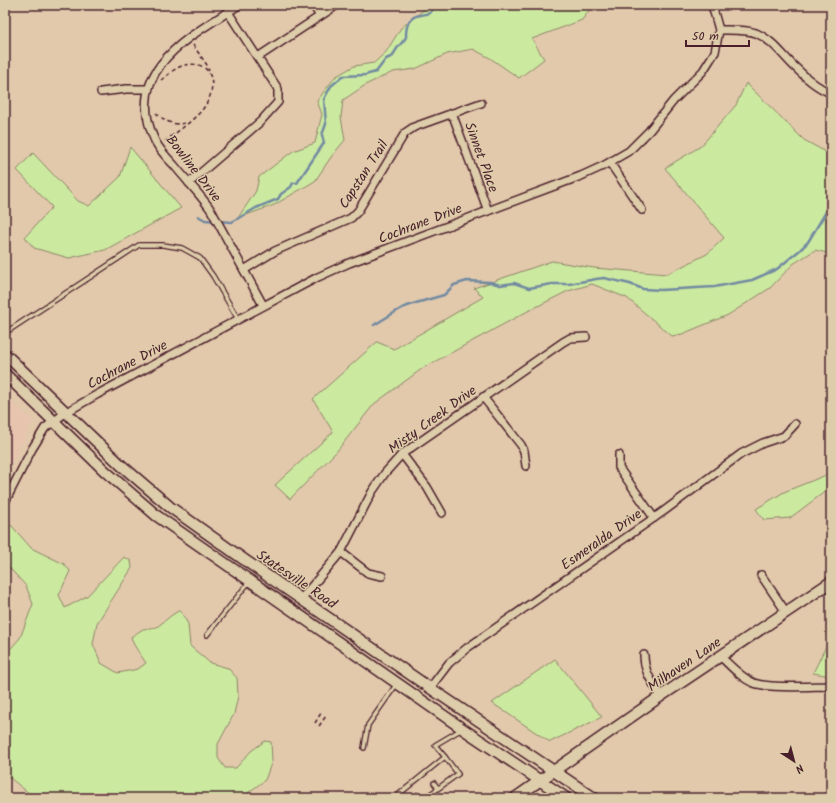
<svg xmlns="http://www.w3.org/2000/svg" width="836" height="803" font-family="Kalam,sans-serif">
	<rect width="100%" height="100%" fill="#e2c9ac"/>
	<filter id="ink" filterUnits="userSpaceOnUse"><feTurbulence type="fractalNoise" baseFrequency=".025" numOctaves="2"/><feDisplacementMap in="SourceGraphic" scale="8" xChannelSelector="R" yChannelSelector="G"/><feConvolveMatrix kernelMatrix="1 2 1 2 8 2 1 2 1" color-interpolation-filters="sRGB"/></filter>
	<g filter="url(#ink)">
		<polygon fill="#e7c4ae" points="5,395 33,421 5,476"/>
		<g fill="#cce9a0" stroke="#8b8466">
			<polygon points="430,5 593,5 582,20 532,39 544,59 519,78 490,58 473,49 447,54 415,69 393,72 367,84 343,100 341,117 345,140 331,157 315,181 274,205 238,218 256,191 259,177 293,151 315,143 322,114 317,101 335,77 354,66 374,63 386,52 401,28"/>
			<polygon points="746,83 804,140 831,155 831,254 815,250 793,264 770,288 728,315 682,334 672,336 627,298 592,284 568,291 526,312 423,368 374,404 337,451 290,499 275,485 333,432 313,399 377,342 394,349 483,297 474,288 552,261 594,268 667,274 707,254 724,238 665,168 701,146 736,105"/>
			<polygon points="130,147 181,208 105,250 69,258 34,248 25,237 52,207 17,170 33,153 78,201 89,206 120,177"/>
			<polygon points="831,473 831,487 790,518 764,520 756,509 784,492"/>
			<polygon points="11,525 31,548 64,564 70,571 59,595 65,608 87,596 124,557 131,561 132,568 97,623 93,644 101,663 118,673 138,669 146,663 134,645 131,637 143,629 157,627 172,615 180,610 188,624 190,646 210,663 228,668 237,678 238,696 234,714 218,744 218,758 225,768 236,768 251,751 265,741 271,742 272,761 265,780 241,798 35,798 5,774 5,655 20,638 33,604 26,586 5,563 5,539"/>
			<polygon points="831,636 831,676 813,673"/>
			<polygon points="555,659 602,717 550,742 492,703"/>
		</g>
		<g fill="none" stroke-linecap="round" stroke-linejoin="round">
			<g stroke="#728aa1" stroke-width="2.5">
				<polyline points="445,5 454,7 461,5"/>
				<path d="M198,216L205,220L232,222L256,208L278,199L281,194L291,187L293,183H297L324,143L322,135L326,124L324,99L331,86L343,76L365,75L376,72L386,59L393,56C396,47 404,42 406,37C406,34 406,30 407,27C410,14 420,16 430,13L436,5"/>
				<polyline points="374,325 402,308 416,303 444,295 454,285 467,281 490,282 500,285 514,283 529,288 552,284 569,284 596,279 604,278 630,284 643,289 661,290 714,287 752,280 777,269 800,250 808,242 826,212 831,206"/>
			</g>
			<defs>
				<g id="lane">
					<polyline points="5,333 139,245 163,245 182,248 200,258 213,276 238,319"/>
					<polyline points="207,635 249,582"/>
					<polyline points="364,748 368,725 396,685"/>
					<polyline points="434,783 438,788"/>
					<polyline points="417,795 420,798"/>
					<polyline points="400,798 398,795 445,757 435,745 462,729"/>
					<polyline points="425,798 458,774 445,757"/>
				</g>
				<g id="street">
					<path d="M239,5C189,37 122,70 155,141C160,150 167,158 174,165C186,180 200,194 211,210L263,305"/>
					<polyline points="313,5 320,16"/>
					<path d="M719,30C730,30 745,29 756,33C773,40 783,56 796,68C806,78 817,88 831,93"/>
					<polyline points="258,57 337,5"/>
					<polyline points="101,92 126,89 147,89"/>
					<polyline points="452,113 488,211"/>
					<polyline points="610,163 642,210"/>
					<polyline points="189,183 260,122 278,102 278,89 228,12"/>
					<polyline points="244,270 275,251 351,218 358,211 405,133 414,127 481,103"/>
					<polyline points="483,397 521,445 524,451 526,466"/>
					<polyline points="402,454 427,487 442,513"/>
					<polyline points="619,455 619,468 654,518"/>
					<polyline points="5,502 32,449 45,428 65,413 98,394 318,277 349,263 581,176 603,166 629,151 649,131 674,100 703,71 715,52 719,30 712,5"/>
					<polyline points="341,552 368,573 382,576"/>
					<polyline points="761,575 786,612"/>
					<polyline points="301,599 341,552 372,492 385,473 402,454 563,342 570,338 586,337"/>
					<path d="M644,655C644,672 652,682 661,696"/>
					<path d="M720,656C730,665 741,678 754,683C771,689 812,686 831,686"/>
					<polyline points="430,688 449,663 467,648 664,511 741,454 763,443 784,436 795,424"/>
				</g>
				<g id="secondary">
					<polyline points="5,354 121,465 170,507 246,561 430,688 594,798"/>
					<polyline points="5,374 105,471 157,516 463,729 566,798"/>
					<polyline points="515,798 661,696 831,582"/>
				</g>
			</defs>
			<use href="#lane" stroke="#4a1f2b" stroke-width="6"/>
			<use href="#street" stroke="#4a1f2b" stroke-width="10"/>
			<use href="#secondary" stroke="#4a1f2b" stroke-width="13"/>
			<g stroke="#4a1f2b" stroke-width="1.5" stroke-dasharray="4 3" stroke-linecap="butt">
				<polyline points="193,45 207,65 209,71"/>
				<path d="M161,80C168,75 176,67 185,65C213,59 218,87 205,106C197,118 177,132 165,141"/>
				<path d="M156,113C165,121 173,126 185,123"/>
				<polyline points="315,723 321,713"/>
				<polyline points="319,726 326,716"/>
			</g>
			<use href="#lane" stroke="#decdaa" stroke-width="3.5"/>
			<use href="#street" stroke="#decdaa" stroke-width="7"/>
			<use href="#secondary" stroke="#decdaa" stroke-width="10"/>
		</g>
	</g>
	<g text-anchor="middle" stroke-width="3" stroke-linejoin="round" paint-order="stroke">
		<g font-size="14" fill="#4a1f2b" stroke="#decdaa">
			<text transform="translate(482 157) rotate(70)" y="5">Sinnet Place</text>
			<text transform="translate(194 168) rotate(52)" y="5">Bowline Drive</text>
			<text transform="translate(363 174) rotate(-57)" y="5">Capstan Trail</text>
			<text transform="translate(420 223) rotate(-21)" y="5">Cochrane Drive</text>
			<text transform="translate(127 364) rotate(-28)" y="5">Cochrane Drive</text>
			<text transform="translate(432 419) rotate(-36)" y="5">Misty Creek Drive</text>
			<text transform="translate(601 539) rotate(-35)" y="5">Esmeralda Drive</text>
			<text transform="translate(297 579) rotate(34)" y="5">Statesville Road</text>
			<text transform="translate(684 664) rotate(-34)" y="5">Milhaven Lane</text>
		</g>
	</g>
	<rect width="836" height="803" fill="none" stroke="#decdaa" stroke-width="20"/>
	<rect x="10" y="10" width="816" height="783" fill="none" stroke="#4a1f2b" stroke-width="1.5" filter="url(#ink)"/>
	<g transform="translate(794 761) rotate(144)" stroke="#decdaa" stroke-width="3" paint-order="stroke">
	<path d="M0-3L7 15L0 10L-7 15Z" fill="#4a1f2b"/>
	<text y="-6" font-size="11" font-weight="bold" text-anchor="middle" fill="#4a1f2b">N</text>
	</g>
	<path d="M686 40v6h63v-6" fill="none" stroke="#4a1f2b" stroke-width="2"/>
	<text x="692" y="40" font-size="12" fill="#4a1f2b" stroke="#decdaa" stroke-width="3" paint-order="stroke">50 m</text>
</svg>
